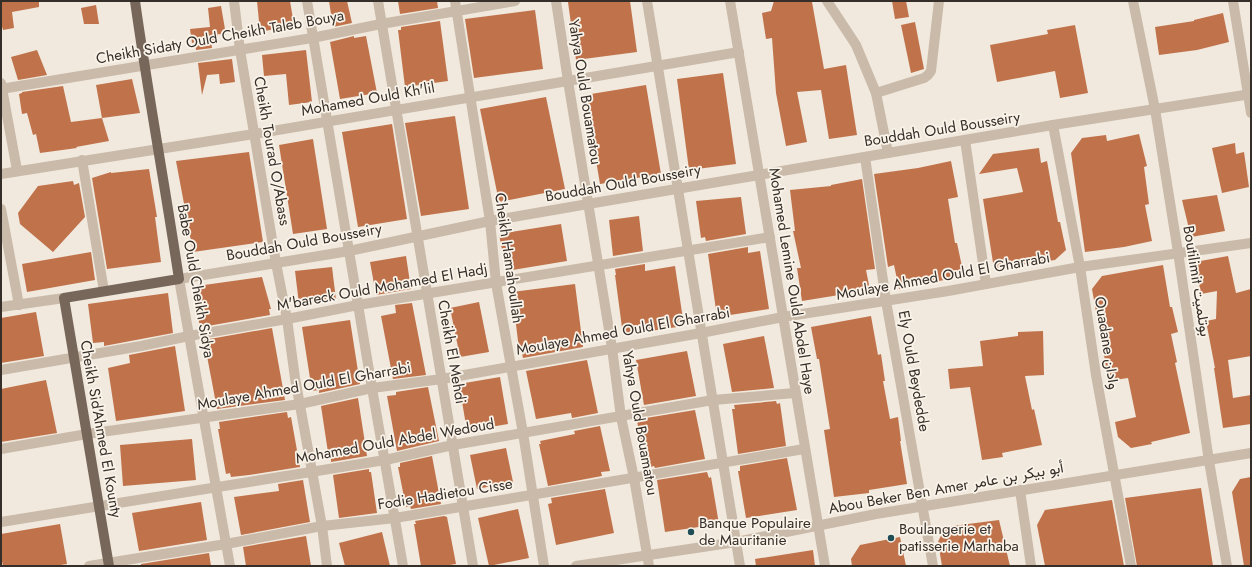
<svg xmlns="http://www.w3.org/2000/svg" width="1252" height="567" font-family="Jost,Vazirmatn,sans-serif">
	<rect width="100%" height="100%" fill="#f1e9dd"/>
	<g fill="#c0724b">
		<polygon points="1,1 39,1 39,7 12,12 14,28 3,30 1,23"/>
		<polygon points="257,1 290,1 294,25 260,32"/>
		<polygon points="329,1 347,1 352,23 333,27"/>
		<polygon points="398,1 437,1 438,8 400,14"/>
		<polygon points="578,1 630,1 637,52 576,60 568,2"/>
		<polygon points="774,1 812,2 824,69 846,65 857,135 829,139 821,90 797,92 807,142 786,146 776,93 772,38 766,39 762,13 771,11"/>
		<polygon points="892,1 906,1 909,17 895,19"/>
		<polygon points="96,5 99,24 84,24 81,8"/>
		<polygon points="221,6 226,35 218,34 217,41 211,42 212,48 196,50 195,42 192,43 190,29 210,27 208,8"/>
		<polygon points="535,10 543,69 474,78 465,19"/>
		<polygon points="1223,13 1229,42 1197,50 1159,55 1155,27 1194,21 1194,20"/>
		<polygon points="440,21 448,81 405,87 398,30 401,30 401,27"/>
		<polygon points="915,22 924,69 911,73 901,25"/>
		<polygon points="1075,25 1088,93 1060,98 1055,71 997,82 990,45 1048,34 1047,30"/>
		<polygon points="354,36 354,38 366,36 377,93 340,99 330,42"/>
		<polygon points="37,50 47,75 18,80 11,57"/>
		<polygon points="306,50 312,102 289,105 286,74 264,76 262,55"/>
		<polygon points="232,59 235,82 220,84 219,74 207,75 202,95 198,63"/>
		<polygon points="723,73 736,164 689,170 677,79"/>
		<polygon points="132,79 140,113 102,118 96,85"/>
		<polygon points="646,85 661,174 600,184 585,95"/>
		<polygon points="63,86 71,122 102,118 109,141 76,147 77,148 40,153 36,134 33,135 27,113 22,114 19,94 22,93 22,92"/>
		<polygon points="546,97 565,189 499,202 480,109"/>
		<polygon points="455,116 469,209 421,216 405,123"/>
		<polygon points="392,124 407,219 358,227 342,132"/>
		<polygon points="1139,134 1147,166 1144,167 1149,204 1145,205 1152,241 1124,247 1085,252 1071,153 1082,138 1106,135 1107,141"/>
		<polygon points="313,139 327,229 293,234 279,145"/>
		<polygon points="1235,143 1236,154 1244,152 1249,187 1222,193 1212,148"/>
		<polygon points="1039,148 1041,163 1047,161 1058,222 1060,222 1066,250 1055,260 994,269 983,199 1023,192 1017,168 979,174 993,154"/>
		<polygon points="249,152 263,242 193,252 176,161"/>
		<polygon points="951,161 958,197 948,199 955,243 957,243 964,276 899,289 894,265 888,267 874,174 918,168"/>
		<polygon points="149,169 157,217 155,217 161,262 107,269 92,178 111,172 111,173"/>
		<polygon points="862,179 875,269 866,270 870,290 802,301 797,268 801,268 793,231 795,231 790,190 831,186 831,185"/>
		<polygon points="73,181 74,185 79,183 85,217 53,252 20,224 18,213 38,186"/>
		<polygon points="1217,195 1225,231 1191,237 1182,200"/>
		<polygon points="741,197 746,234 706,241 705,237 701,238 696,201"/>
		<polygon points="639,216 643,251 613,256 609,220"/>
		<polygon points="561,224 567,261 506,271 499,234"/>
		<polygon points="748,247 748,253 760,251 769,309 717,317 708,254"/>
		<polygon points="91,252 95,280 27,292 22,264"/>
		<polygon points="406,256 411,289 376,295 370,262"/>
		<polygon points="1228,256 1236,293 1251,289 1251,356 1228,360 1233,398 1251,395 1251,424 1223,428 1214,368 1215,368 1206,321 1216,319 1217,291 1201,294 1195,262"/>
		<polygon points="645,264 645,271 675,266 684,326 623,335 615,275 616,275 615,269"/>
		<polygon points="1163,265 1170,307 1172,307 1178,332 1171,334 1177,362 1175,363 1190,433 1151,442 1152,444 1131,448 1118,437 1115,422 1136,417 1128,378 1108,381 1103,348 1099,316 1097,317 1092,289 1102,276"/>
		<polygon points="332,267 336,300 299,304 295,271"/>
		<polygon points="262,277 271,309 269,309 270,315 202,327 201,323 199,323 197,286"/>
		<polygon points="575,284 583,347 523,358 521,349 519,349 512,292"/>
		<polygon points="168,293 173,333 104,346 104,342 93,343 88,304"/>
		<polygon points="479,302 489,352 460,357 450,308"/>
		<polygon points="412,303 426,375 393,379 381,316 396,313 395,305"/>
		<polygon points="36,312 44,356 1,363 1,318"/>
		<polygon points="871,316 878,355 881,354 885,381 883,381 890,419 898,417 901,441 900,441 907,484 869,490 869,493 834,497 824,430 830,429 819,359 817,359 811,327"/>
		<polygon points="350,320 360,384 319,393 319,390 312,391 302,327"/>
		<polygon points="272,328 285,400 217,409 204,340"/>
		<polygon points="1043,331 1044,375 1025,376 1032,410 1034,409 1042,445 1002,453 1003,457 982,460 970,387 950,389 948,369 983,366 980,341 1018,336 1018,332"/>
		<polygon points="764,336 774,388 732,392 723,344"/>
		<polygon points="175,346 185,411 116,421 108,368 130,363 129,355"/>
		<polygon points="687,351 696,396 644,405 636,360"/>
		<polygon points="587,360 598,413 572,418 571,413 536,419 526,371"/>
		<polygon points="500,377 508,424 467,431 459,384"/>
		<polygon points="46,380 57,433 1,442 1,389"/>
		<polygon points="428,387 439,441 397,451 387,396 396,395 396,392"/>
		<polygon points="358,398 367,456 331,462 331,459 329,459 321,406"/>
		<polygon points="776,401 777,404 780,403 786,446 738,454 732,409 735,409 734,405"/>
		<polygon points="695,410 705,459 655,468 654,466 646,468 637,421 647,420 646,418"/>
		<polygon points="287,412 288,418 291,417 300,467 249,475 231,477 230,473 226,474 218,429 220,429 219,422"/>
		<polygon points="600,426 610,471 601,472 602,476 548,486 539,444 541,444 540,441 575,434 574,431"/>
		<polygon points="192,439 196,480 123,486 120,445"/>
		<polygon points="506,448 513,482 477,489 470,455"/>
		<polygon points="432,456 441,504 411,509 410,506 406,507 398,467 400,467 400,463"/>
		<polygon points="787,458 797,510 746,518 738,471 740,471 740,466"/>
		<polygon points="369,469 369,472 371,472 377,513 339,518 333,475"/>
		<polygon points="707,472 709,478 711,477 719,524 665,532 657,480"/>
		<polygon points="1251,477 1251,566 1244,566 1232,492 1240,479"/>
		<polygon points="303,480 310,522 241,535 234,497 279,491 278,484"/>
		<polygon points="1201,488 1213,566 1137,566 1125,498"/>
		<polygon points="605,489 614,533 556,545 548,504 552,503 551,498"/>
		<polygon points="1112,500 1124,566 1045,566 1037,525 1045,510"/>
		<polygon points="201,502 207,540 139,551 132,513"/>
		<polygon points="518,509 529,558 489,566 478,518"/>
		<polygon points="444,516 447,517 456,564 443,566 421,566 414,524 416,524 415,521"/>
		<polygon points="999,520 1010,566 942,566 938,542 945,527"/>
		<polygon points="60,524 67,564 54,566 3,566 1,557 1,534"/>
		<polygon points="382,532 390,566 345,566 339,543"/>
		<polygon points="306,536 311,566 246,566 243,547"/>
		<polygon points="900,537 906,566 852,566 851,559 860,545"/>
		<polygon points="813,550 815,566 756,566 755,559"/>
		<polygon points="209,553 211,566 141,566 141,564"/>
	</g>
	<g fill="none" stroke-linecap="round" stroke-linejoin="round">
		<g stroke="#c9baa9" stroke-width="10">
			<polyline points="234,1 240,50 276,263 287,319 295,378 322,526 327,566"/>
			<polyline points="307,1 372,388 403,566"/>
			<polyline points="378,1 473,566"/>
			<polyline points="455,1 490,221 496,283 523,433 544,566"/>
			<polyline points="556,1 568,81 612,348 621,417 634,478 649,566"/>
			<polyline points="647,1 740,566"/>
			<polyline points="730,1 825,566"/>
			<polyline points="827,1 856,45 876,93 888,153"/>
			<polyline points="1133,1 1155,109 1178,252 1209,461 1227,566"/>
			<polyline points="1233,1 1251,113"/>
			<polyline points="1,83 17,170"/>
			<polyline points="1,89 312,38 381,24 515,1"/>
			<polyline points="876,93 924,78 928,75 931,71 939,1"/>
			<polyline points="1053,125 1080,267 1096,375 1131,566"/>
			<polyline points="965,140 986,284"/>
			<polyline points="865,157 886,301 933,566"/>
			<polyline points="82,160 104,291"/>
			<polyline points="1,174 254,134 739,52"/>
			<polyline points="1,209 19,305"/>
			<polyline points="1,307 64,298"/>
			<polyline points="1,370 141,346 189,336 287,319 358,305 770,237"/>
			<polyline points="1,449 87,434 300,404 372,388 442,379 701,333 783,317 948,291 1080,267 1251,243"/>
			<polyline points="1020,490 1031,566"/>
			<polyline points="1,522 385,460 453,445 713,400 795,393"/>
			<polyline points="89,566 226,544 322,526 395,518 804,449"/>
			<polyline points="230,566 179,279 349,251 490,221 588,204 1053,125 1251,94"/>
			<polyline points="576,566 736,542 876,514 1251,453"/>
		</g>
		<path stroke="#77675a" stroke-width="10" d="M109,566L64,298L179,279C165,186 148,94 135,1"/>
	</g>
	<g fill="#204d56" stroke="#f9f3e9" stroke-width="1.5">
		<circle cx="691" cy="532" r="4"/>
		<circle cx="891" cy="538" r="4"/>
	</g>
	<g text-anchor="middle" stroke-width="3.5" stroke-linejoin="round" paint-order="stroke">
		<g font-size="15" fill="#362e29" stroke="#f9f3e9">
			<text transform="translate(220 37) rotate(-10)" y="5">Cheikh Sidaty Ould Cheikh Taleb Bouya</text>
			<text transform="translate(585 92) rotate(81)" y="5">Yahya Ould Bouamatou</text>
			<text transform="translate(368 99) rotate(-10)" y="5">Mohamed Ould Kh'lil</text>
			<text transform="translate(942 129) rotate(-9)" y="5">Bouddah Ould Bousseiry</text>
			<text transform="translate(272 151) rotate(80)" y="5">Cheikh Tourad O/Abass</text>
			<text transform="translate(623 183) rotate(-10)" y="5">Bouddah Ould Bousseiry</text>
			<text transform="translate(304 242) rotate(-10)" y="5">Bouddah Ould Bousseiry</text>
			<text transform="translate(509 258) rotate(82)" y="5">Cheikh Hamahoullah</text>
			<text transform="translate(943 276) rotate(-10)" y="5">Moulaye Ahmed Ould El Gharrabi</text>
			<text transform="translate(196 281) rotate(80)" y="5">Babe Ould Cheikh Sidya</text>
			<text transform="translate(792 281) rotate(81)" y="5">Mohamed Lemine Ould Abdel Haye</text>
			<text transform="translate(1197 281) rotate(81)" y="5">Boutilimit بوتلميت</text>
			<text transform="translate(382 287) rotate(-10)" y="5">M'bareck Ould Mohamed El Hadj</text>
			<text transform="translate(623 331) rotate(-10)" y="5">Moulaye Ahmed Ould El Gharrabi</text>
			<text transform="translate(1107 343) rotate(81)" y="5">Ouadane وادان</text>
			<text transform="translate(452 352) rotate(80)" y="5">Cheikh El Mehdi</text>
			<text transform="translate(914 371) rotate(80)" y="5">Ely Ould Beydedde</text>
			<text transform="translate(304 386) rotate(-10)" y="5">Moulaye Ahmed Ould El Gharrabi</text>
			<text transform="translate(640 423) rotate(80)" y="5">Yahya Ould Bouamatou</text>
			<text transform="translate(101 429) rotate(80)" y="5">Cheikh Sid'Ahmed El Kounty</text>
			<text transform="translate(395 441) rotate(-10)" y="5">Mohamed Ould Abdel Wedoud</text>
			<text transform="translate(946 488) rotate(-10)" y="5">Abou Beker Ben Amer أبو بيكر بن عامر</text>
			<text transform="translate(445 494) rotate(-9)" y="5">Fodie Hadietou Cisse</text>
		</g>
		<g font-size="15" fill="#362e29" stroke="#f9f3e9" text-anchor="start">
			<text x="699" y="528">Banque Populaire<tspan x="699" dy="17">de Mauritanie</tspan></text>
			<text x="899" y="534">Boulangerie et<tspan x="899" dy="17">patisserie Marhaba</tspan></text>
		</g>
	</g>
	<rect width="1252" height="567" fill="none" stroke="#362e29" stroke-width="4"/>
</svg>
